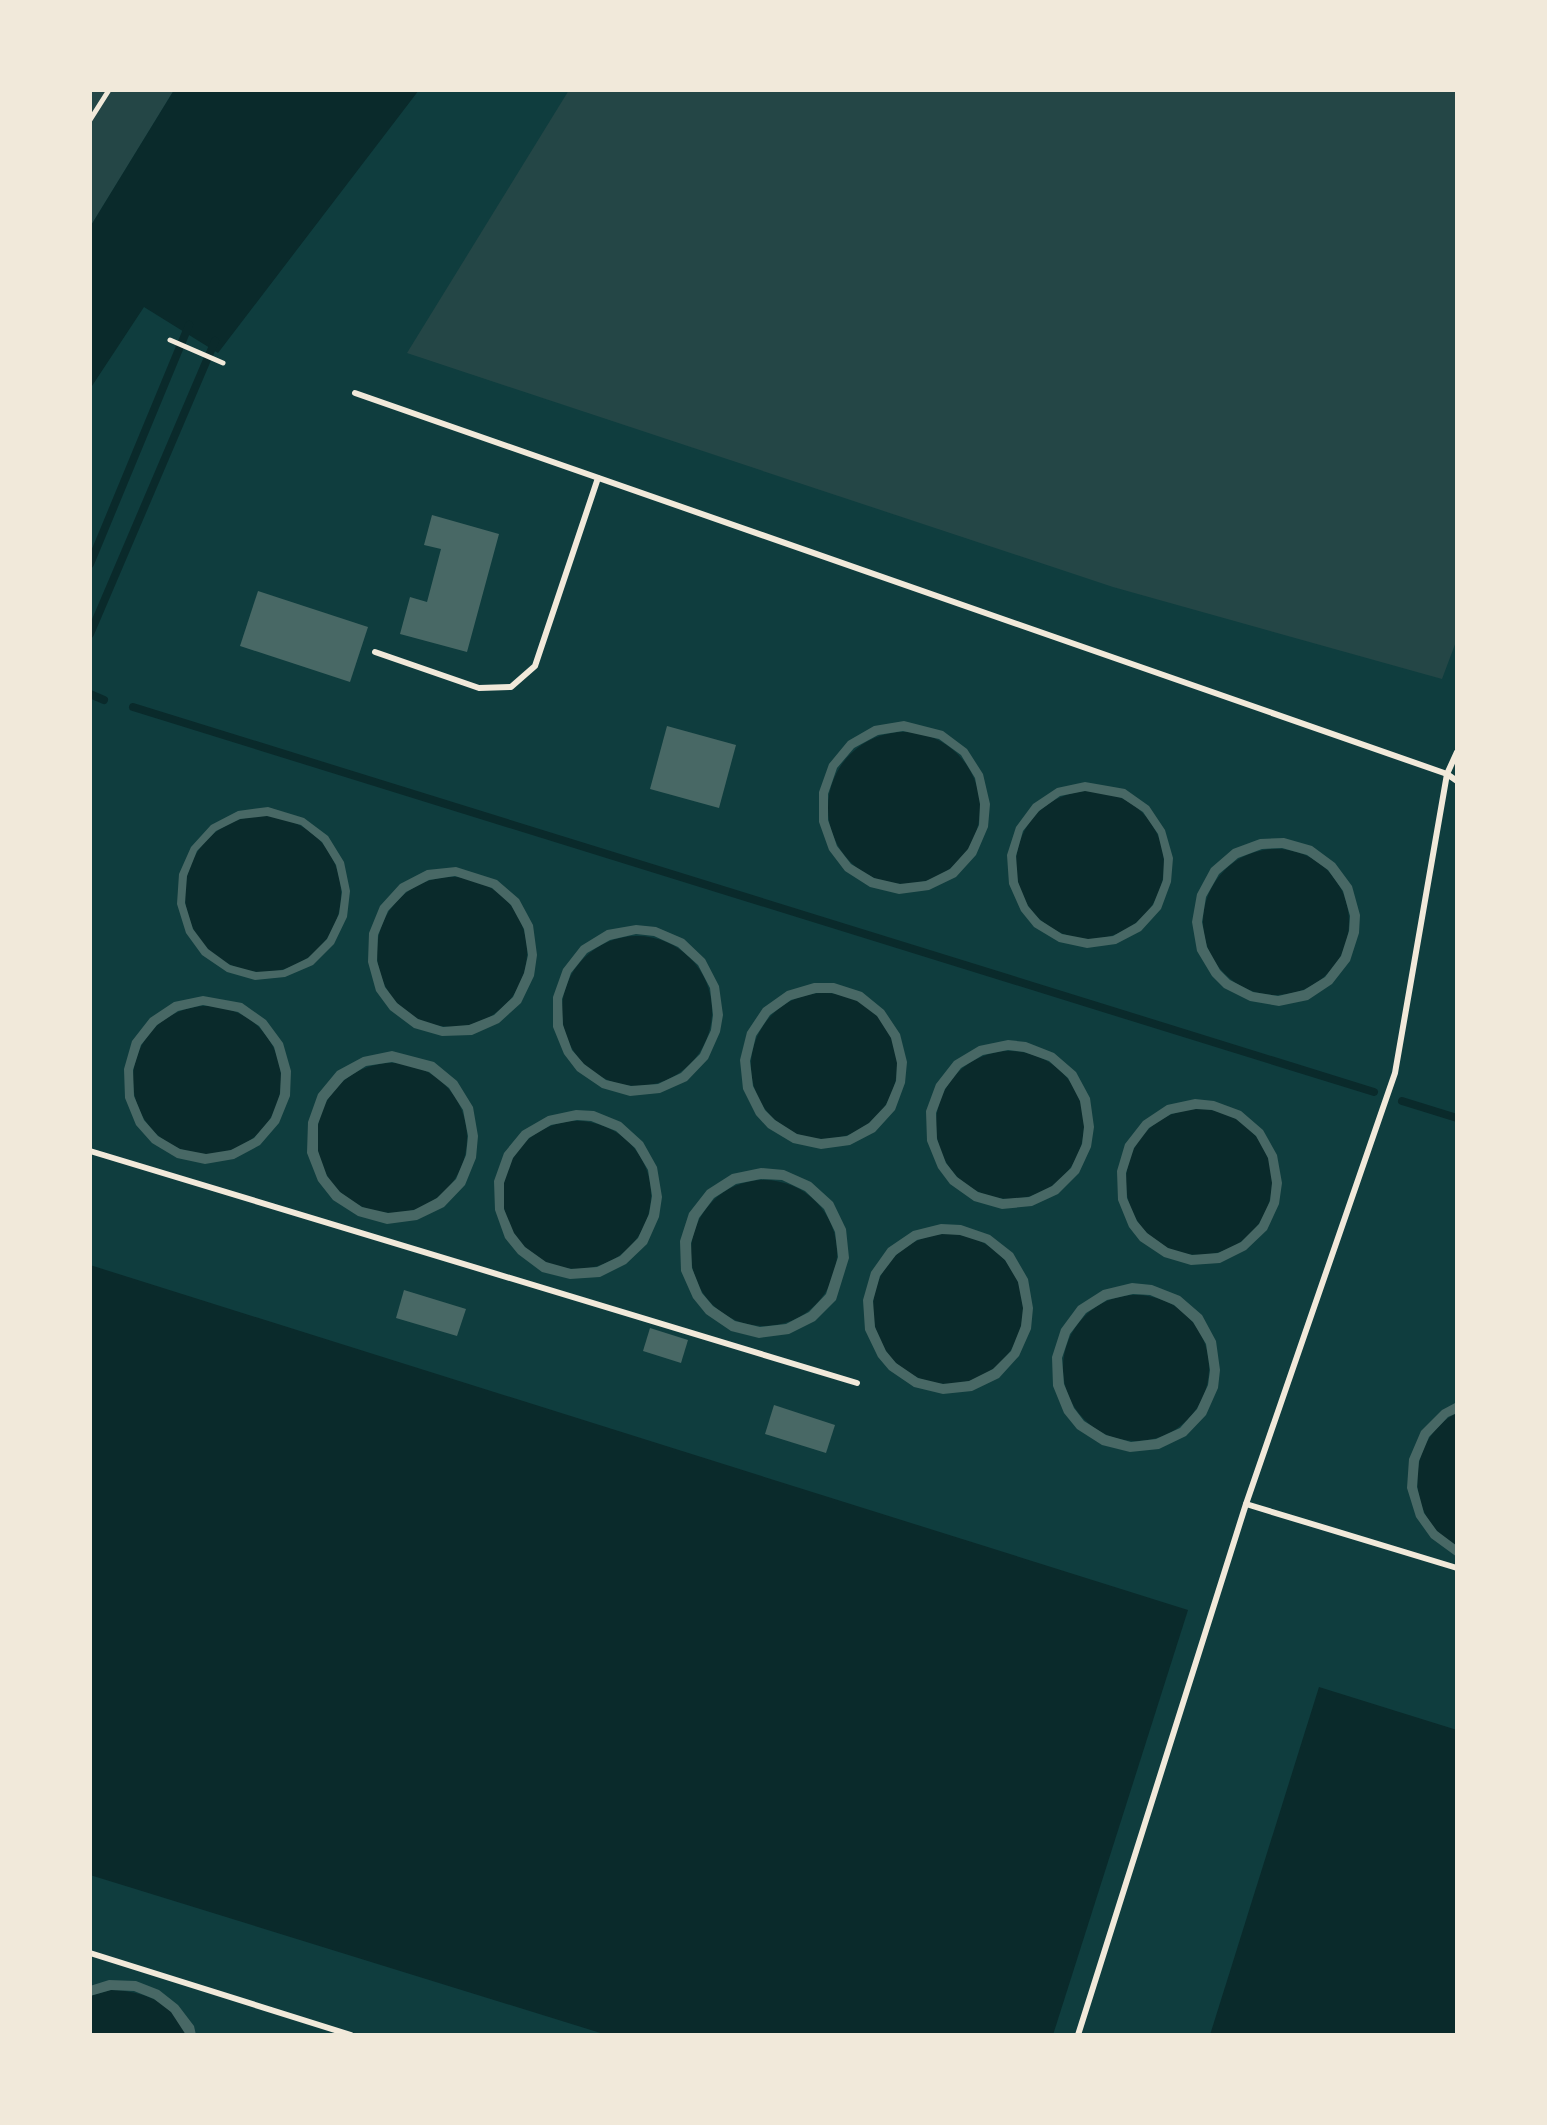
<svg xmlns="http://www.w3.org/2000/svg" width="1547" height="2125" font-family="'Nunito Sans',sans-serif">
	<rect width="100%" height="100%" fill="#0f3d3e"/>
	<g fill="#244646">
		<polygon points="90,90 174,90 90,227"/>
		<polygon points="569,90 1457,90 1457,639 1442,679 1113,587 407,353"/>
	</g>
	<g fill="#0a2a2b">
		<polygon points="174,90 419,90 218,353 144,307 90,389 90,227"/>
		<circle cx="904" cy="808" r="76"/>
		<circle cx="1090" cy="865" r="74"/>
		<circle cx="263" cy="894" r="78"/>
		<circle cx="1276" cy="922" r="73"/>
		<circle cx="452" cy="952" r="75"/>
		<circle cx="637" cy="1011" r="75"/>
		<circle cx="824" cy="1066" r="73"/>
		<circle cx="207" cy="1080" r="74"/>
		<circle cx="1010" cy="1125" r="74"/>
		<circle cx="392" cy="1138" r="75"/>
		<circle cx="1199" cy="1182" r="73"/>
		<circle cx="577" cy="1195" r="74"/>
		<circle cx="764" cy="1253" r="73"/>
		<circle cx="948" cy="1309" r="75"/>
		<polygon points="90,1265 1188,1610 1053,2035 607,2035 90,1875"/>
		<circle cx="1136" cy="1368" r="73"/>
		<path d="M1457,1413V1546C1451,1541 1442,1537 1437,1531C1404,1496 1414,1434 1457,1413Z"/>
		<polygon points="1319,1687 1457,1730 1457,2035 1210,2035"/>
		<path d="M111,1990C144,1991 173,2002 186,2035H90V1996Z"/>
	</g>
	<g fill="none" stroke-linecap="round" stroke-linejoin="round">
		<g stroke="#0a2a2b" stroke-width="8">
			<polyline points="90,564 189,325"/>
			<polyline points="90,634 215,341"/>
			<polyline points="90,694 104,700"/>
			<polyline points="133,707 1374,1092"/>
			<polyline points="1402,1101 1457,1118"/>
		</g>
	</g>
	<g fill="#486865" fill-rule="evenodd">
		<polygon points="432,515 499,534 467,652 400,634 410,597 427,602 441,549 424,545"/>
		<polygon points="258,591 368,627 350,682 240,646"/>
		<path d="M904,721L943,731L967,749L983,774L990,804L988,827L976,855L956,877L929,890L899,894L870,887L845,871L829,850L819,822V792L829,764L848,741L874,726ZM903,731L939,739L961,755L975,778L980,804L979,825L968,849L950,869L926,881L900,884L874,878L851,864L837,846L828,820V794L837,768L854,748L878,735Z"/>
		<polygon points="667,726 736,745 719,808 650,789"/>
		<path d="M1085,782L1125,789L1149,806L1165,830L1173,858L1171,882L1161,909L1141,931L1116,944L1087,948L1059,942L1034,927L1021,911L1009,884L1007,855L1016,827L1033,804L1057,788ZM1085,791L1122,798L1143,812L1158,834L1164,859L1163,880L1153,905L1136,923L1113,936L1088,939L1062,934L1040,920L1028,906L1018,882L1016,856L1023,831L1039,811L1060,796Z"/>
		<path d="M268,807L304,818L328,836L344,862L350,891L347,917L334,944L313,965L285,977L255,980L227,972L202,955L186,933L177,904L179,874L191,847L211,825L238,811ZM267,816L301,825L322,842L336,865L342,892L339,914L327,939L308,958L283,970L256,972L230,965L208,949L193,929L185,903L187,876L197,851L216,831L240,819Z"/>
		<path d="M1284,838L1312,846L1335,863L1352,886L1360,915L1359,933L1350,961L1332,984L1308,1000L1279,1006L1250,1001L1224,988L1212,976L1197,951L1192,922L1197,894L1211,868L1233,849L1260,839ZM1282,848L1307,855L1328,870L1343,891L1350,916L1349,931L1341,956L1325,977L1304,990L1278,996L1253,992L1230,980L1220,970L1207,947L1202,922L1206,897L1219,874L1238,858L1262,849Z"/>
		<path d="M456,867L497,880L519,899L533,925L537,955L534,976L521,1003L499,1023L472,1035L442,1036L414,1028L390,1010L376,991L368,962L369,933L380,906L400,884L427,870ZM455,876L492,888L511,905L524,929L528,955L524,973L513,997L494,1015L469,1025L443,1027L418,1019L397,1003L385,987L377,961L378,935L388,911L406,892L429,880Z"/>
		<path d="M636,925L656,927L684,939L705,959L719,986L723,1015L720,1032L708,1059L687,1081L660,1093L630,1096L602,1088L577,1071L564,1054L553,1027V997L563,969L581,946L607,930ZM636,934L654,936L678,947L698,965L710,988L713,1015L711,1030L700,1054L681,1073L658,1084L631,1086L606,1080L584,1064L572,1050L563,1025L562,999L571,973L587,953L610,940Z"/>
		<path d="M814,983H834L862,992L884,1010L900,1034L907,1062L905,1083L895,1110L875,1132L850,1145L821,1149L793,1143L768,1128L756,1115L743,1089L740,1060L747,1032L763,1008L787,991ZM816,993H832L857,1001L877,1016L891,1038L897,1063L896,1081L886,1105L869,1123L847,1136L821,1139L797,1134L775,1120L765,1110L753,1086L750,1061L756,1036L770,1015L791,1000Z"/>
		<path d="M203,996L242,1003L266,1020L283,1043L291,1071L290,1096L279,1123L260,1145L234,1159L205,1164L177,1158L152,1143L136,1125L125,1098L124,1069L132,1041L150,1018L174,1002ZM203,1005L238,1012L259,1026L274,1047L281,1073L280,1094L271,1118L254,1138L231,1150L206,1154L180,1149L158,1136L144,1120L134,1096L133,1070L141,1045L157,1025L178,1011Z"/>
		<path d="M1008,1040L1026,1042L1054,1053L1076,1072L1090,1098L1094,1127L1091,1147L1079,1173L1058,1194L1032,1206L1002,1209L974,1201L950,1184L938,1168L927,1141L926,1111L936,1084L954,1061L979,1046ZM1008,1050L1024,1052L1049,1061L1068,1078L1080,1101L1084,1127L1082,1144L1071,1168L1052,1186L1029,1197L1003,1199L978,1192L957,1177L946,1163L937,1139L936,1113L945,1089L961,1068L983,1055Z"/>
		<path d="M392,1051L434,1062L457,1081L473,1107L478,1136L476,1158L465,1185L444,1207L417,1220L387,1224L358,1216L333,1200L318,1181L307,1153L308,1122L318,1094L337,1071L363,1057ZM392,1062L429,1072L449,1088L463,1110L468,1136L466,1155L456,1179L437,1198L414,1210L388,1213L362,1207L340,1192L327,1176L318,1151V1124L327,1100L344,1080L366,1066Z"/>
		<path d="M1195,1099L1214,1101L1241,1111L1263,1130L1277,1155L1282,1183L1279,1204L1267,1230L1246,1250L1220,1263L1191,1265L1164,1257L1140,1241L1129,1227L1118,1200L1117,1171L1125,1144L1143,1121L1167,1105ZM1196,1109L1212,1110L1236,1119L1256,1136L1268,1158L1272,1183L1270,1201L1259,1224L1241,1242L1218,1253L1192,1255L1168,1248L1147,1233L1137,1221L1127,1198L1126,1173L1134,1148L1149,1128L1171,1114Z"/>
		<path d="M576,1110L594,1111L621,1122L643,1142L657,1167L662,1197L659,1217L647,1244L626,1264L600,1277L570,1279L542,1272L518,1254L505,1238L495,1210L494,1181L504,1153L522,1131L548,1116ZM577,1120L591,1121L616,1131L635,1148L648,1170L652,1196L649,1214L638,1238L620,1256L597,1267L571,1269L546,1262L525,1247L514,1233L504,1209V1183L513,1158L529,1138L551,1125Z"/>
		<path d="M761,1168L784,1170L811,1182L833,1202L846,1229L849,1258L836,1300L815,1321L789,1334L759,1338L731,1331L706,1314L693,1298L681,1271L680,1241L689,1213L707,1190L732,1174ZM761,1179L782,1180L805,1191L824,1209L835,1232L838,1257L826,1294L809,1312L786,1324L760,1327L735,1321L713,1306L702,1293L692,1268L691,1243L699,1218L714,1198L736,1184Z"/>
		<path d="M941,1224L961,1225L990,1235L1013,1253L1028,1279L1033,1308L1031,1329L1019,1356L999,1378L972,1391L943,1394L914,1387L889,1370L878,1357L865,1330L863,1300L871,1272L888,1248L913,1231ZM942,1234L960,1235L985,1243L1005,1260L1018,1282L1023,1308L1021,1326L1011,1351L993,1369L969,1381L943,1384L918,1378L896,1363L886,1351L875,1327L873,1301L880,1276L896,1255L917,1240Z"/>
		<path d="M1132,1283L1152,1285L1180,1296L1202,1315L1216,1341L1220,1370L1218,1388L1206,1415L1186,1436L1159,1449L1130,1452L1102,1445L1077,1429L1064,1413L1053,1386L1052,1357L1061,1329L1078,1306L1103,1290ZM1133,1294L1150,1295L1174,1305L1193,1322L1206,1344L1210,1370L1208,1385L1197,1409L1180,1428L1156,1439L1131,1442L1106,1435L1084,1421L1074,1408L1064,1384L1062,1358L1070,1334L1086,1313L1107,1300Z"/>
		<polygon points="404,1290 466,1309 457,1336 396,1318"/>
		<polygon points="650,1328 688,1340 681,1363 643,1351"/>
		<polygon points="1457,1402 1457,1413 1448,1417 1429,1437 1419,1461 1417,1487 1424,1513 1437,1531 1457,1546 1457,1557 1431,1538 1416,1517 1407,1488 1409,1459 1421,1431 1442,1410"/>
		<polygon points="774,1405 835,1425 826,1453 765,1434"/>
		<polygon points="109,1980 136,1981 159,1990 178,2005 194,2026 196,2035 186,2035 171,2012 154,1999 134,1991 111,1990 90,1996 90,1986"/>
	</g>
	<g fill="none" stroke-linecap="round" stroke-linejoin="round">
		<g stroke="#f1e9da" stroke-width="5">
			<polyline points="90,120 109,90"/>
			<polyline points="170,340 223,363"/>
		</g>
		<g stroke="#f1e9da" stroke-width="6">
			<polyline points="355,393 1447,774 1457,781"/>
			<polyline points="375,652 479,688 511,687 535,666 598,478"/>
			<polyline points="90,1151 857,1383"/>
			<polyline points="1246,1504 1457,1568"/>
			<polyline points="90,1953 351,2035"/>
			<polyline points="1078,2035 1246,1504 1395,1073 1447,774 1457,752"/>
		</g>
	</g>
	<rect width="1547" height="2125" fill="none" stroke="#f1e9da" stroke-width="184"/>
</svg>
